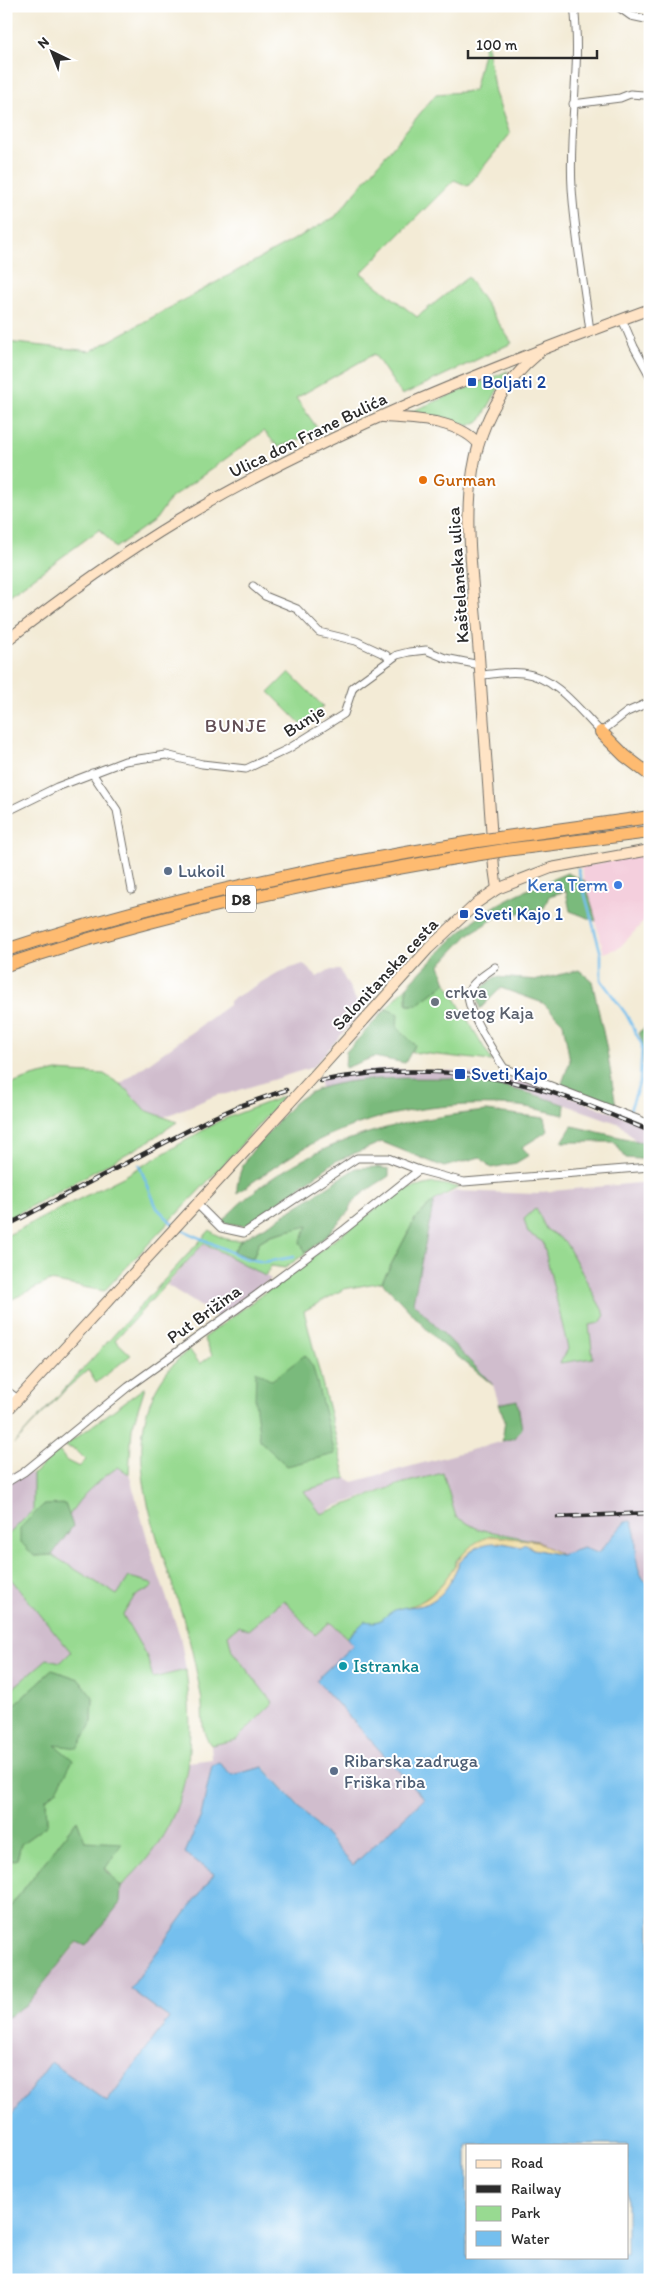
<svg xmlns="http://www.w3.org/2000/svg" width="656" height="2286" font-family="Itim,sans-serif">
	<rect width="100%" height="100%" fill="#fff"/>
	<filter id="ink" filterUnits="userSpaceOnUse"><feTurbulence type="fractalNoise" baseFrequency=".02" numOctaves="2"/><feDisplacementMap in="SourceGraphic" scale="10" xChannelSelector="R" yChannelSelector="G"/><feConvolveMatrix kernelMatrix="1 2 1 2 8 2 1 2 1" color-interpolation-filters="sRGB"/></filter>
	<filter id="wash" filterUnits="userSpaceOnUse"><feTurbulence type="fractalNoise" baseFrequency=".0096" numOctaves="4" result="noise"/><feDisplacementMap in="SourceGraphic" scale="20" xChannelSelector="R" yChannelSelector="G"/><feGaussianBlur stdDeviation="1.12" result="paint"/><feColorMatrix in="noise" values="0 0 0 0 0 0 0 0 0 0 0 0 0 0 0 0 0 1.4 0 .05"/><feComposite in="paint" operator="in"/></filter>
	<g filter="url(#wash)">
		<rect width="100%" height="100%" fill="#f3ebd6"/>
		<polygon fill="#f4cfdd" points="650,853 650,915 619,948 604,953 581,867"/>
		<g fill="#d0bdcd">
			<polygon points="303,964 317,977 329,970 340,970 362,1011 313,1067 227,1094 217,1095 164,1117 145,1110 120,1084 229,1005 229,1001 279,972"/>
			<polygon points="384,1069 458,1071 537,1084 650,1127 650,1144 636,1141 620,1124 532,1093 500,1085 451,1078 384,1079 340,1084 321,1089 319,1078"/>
			<polygon points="650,1182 650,1586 642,1575 636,1561 635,1528 625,1522 598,1553 583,1548 561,1555 537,1541 478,1529 456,1517 443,1473 400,1484 333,1507 321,1514 303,1491 346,1478 353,1482 515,1438 517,1400 499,1404 493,1385 412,1302 434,1201 456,1191 538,1194 541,1192"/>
			<polygon points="204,1243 240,1261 271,1279 219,1318 167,1285"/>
			<polygon points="118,1467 129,1474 153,1559 180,1636 186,1670 153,1678 147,1657 123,1615 134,1597 152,1587 152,1583 129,1578 117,1595 52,1555 73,1526 69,1516 75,1505 93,1484"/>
			<polygon points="17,1471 33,1474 33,1510 6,1537 6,1478"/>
			<polygon points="6,1573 72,1653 61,1662 16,1686 6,1694"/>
			<polygon points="284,1600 315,1635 330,1622 354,1645 316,1680 425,1800 353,1865 264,1767 232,1775 219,1763 212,1765 201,1816 186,1853 214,1874 130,1989 169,2018 107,2102 51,2062 6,2123 6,2018 27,2003 78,1942 120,1904 121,1887 149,1856 186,1779 188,1762 212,1759 211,1745 236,1740 245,1670 232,1651 228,1635 239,1626 248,1629"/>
		</g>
		<g fill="#98da91" stroke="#62825e">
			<polygon points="486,40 495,93 510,134 468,186 454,180 361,273 417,317 468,277 512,343 402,395 374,354 296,398 320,432 278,447 264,431 170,499 156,519 115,548 100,529 6,598 6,342 91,351 335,217 436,94 474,91"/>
			<polygon points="508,371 481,420 469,426 446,418 408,413"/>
			<polygon points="289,672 323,706 303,726 269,692"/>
			<polygon points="446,983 492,1061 411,1052 415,1045 397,1027 398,1014 386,1009 407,986 407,1005 417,1005"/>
			<polygon points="57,1071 104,1074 123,1086 145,1110 177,1122 146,1143 6,1220 6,1086 32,1077"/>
			<polygon points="284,1096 225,1163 104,1291 50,1281 6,1302 6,1236 125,1176 219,1121"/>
			<path d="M434,1183L459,1187L434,1201L415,1219L382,1282L344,1289L304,1311L346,1478L304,1491L321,1514L400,1484L443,1473L456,1517L478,1529L537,1541L493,1536L457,1559L451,1574L431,1595L418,1604L395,1610L385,1619L356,1628L347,1638L330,1622L315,1635L284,1600L248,1630L239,1626L228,1635L232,1651L273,1703L236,1740L211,1745C199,1731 204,1713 201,1695C197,1675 193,1654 188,1635C163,1541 97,1427 189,1349L200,1364L212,1355L204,1338L382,1204L403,1190Z"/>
			<polygon points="536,1208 546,1229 563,1240 567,1245 605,1315 600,1323 589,1325 593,1358 560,1363 568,1349 543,1242 528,1233 524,1219"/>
			<path d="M309,1225L300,1242L306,1253L285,1268L271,1266L265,1276L204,1243L115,1340L131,1355L96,1383L88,1370L67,1388L14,1444L210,1230C219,1238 229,1241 241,1240L233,1252L253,1258L259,1242L271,1235Z"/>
			<path d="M145,1387L132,1428L129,1474L118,1467C98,1481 81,1494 69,1516L65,1504L34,1556L52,1555L117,1595L129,1577L152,1583V1587L134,1597L123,1615L147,1657L153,1678L186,1670C194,1739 193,1799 149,1856C141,1867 130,1877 121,1887L84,1841L77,1820L6,1912V1863L17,1859L21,1844L47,1825L46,1799L57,1790L54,1745L92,1722L93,1698L79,1679L52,1670L6,1713V1694L47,1659L61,1662L71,1652L6,1573V1537L33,1510V1474L59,1451L67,1461L79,1467L86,1460L76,1450L65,1446Z"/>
		</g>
		<g fill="#7aba7b" stroke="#527253">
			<path d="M567,873L585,881L596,921L570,911L566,891L549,896L544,908L497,917L469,934L440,965L446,983L417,1005H407V986C430,963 452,937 479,917C505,897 537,886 567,873Z"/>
			<polygon points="579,970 592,981 606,1045 616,1106 561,1086 570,1061 563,1023 543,1003 501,988 480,1009 476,993 495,977 538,980"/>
			<polygon points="386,1009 398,1014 397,1027 415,1045 405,1063 374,1057 345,1068 346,1052"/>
			<polygon points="650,1024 650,1065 644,1069 643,1044 639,1032"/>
			<path d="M451,1078C493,1084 525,1090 565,1105L564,1115C549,1112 534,1108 519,1106C451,1101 379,1110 317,1141C289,1156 263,1175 237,1193C236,1169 251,1151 267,1134C278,1122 290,1104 304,1096C339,1074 410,1079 451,1078Z"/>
			<path d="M486,1111L545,1118L548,1131L522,1147L529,1155L516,1163L491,1168L480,1157L444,1167L382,1142L336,1161L245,1226L221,1222C293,1146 385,1121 486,1111Z"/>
			<polygon points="572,1126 650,1144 650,1160 626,1158 614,1142 562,1142"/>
			<path d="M377,1167L389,1169V1176C379,1183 350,1198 349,1211L323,1239L306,1253L300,1242L308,1226L270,1235L259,1242L253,1258L233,1252L241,1240L273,1222L356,1168Z"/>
			<polygon points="434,1201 413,1302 493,1385 436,1339 382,1282 415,1219"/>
			<polygon points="305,1355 313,1367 335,1454 287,1466 260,1441 255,1401 256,1371 272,1380"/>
			<polygon points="517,1400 522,1428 515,1438 502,1441 505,1421 499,1404"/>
			<polygon points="65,1504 73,1526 52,1555 34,1556 20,1541 20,1528 43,1505"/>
			<polygon points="52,1670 79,1679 93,1697 92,1722 78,1748 55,1745 73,1760 57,1790 46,1799 47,1825 21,1844 17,1859 6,1863 6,1713"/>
			<polygon points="77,1820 85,1841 122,1843 105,1869 121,1887 120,1903 86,1946 77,1942 27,2004 6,2018 6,1912"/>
		</g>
		<path fill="#eeda9e" stroke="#8c8264" d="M493,1536L537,1541L561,1555L533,1549L529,1545L521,1547L499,1542L459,1563C444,1601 434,1605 395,1610C407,1607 420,1604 430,1596C455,1576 458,1543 493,1536Z"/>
		<path fill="#75bfee" stroke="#50758c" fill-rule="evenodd" d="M631,1521C642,1541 628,1567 650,1586V2280H6V2123L51,2062L107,2102L169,2018L130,1989L214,1874L185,1853L201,1816L212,1765L219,1763L232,1775L263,1767L353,1865L424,1799L316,1680L353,1645L347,1638L365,1621C384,1625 383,1615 395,1610C409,1604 420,1610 435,1599C448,1590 451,1580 458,1566C460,1561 464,1558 468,1554C485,1539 500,1542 521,1547L524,1544L533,1549L561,1555L583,1548L598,1553L625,1522ZM467,2145H627V2257H467Z"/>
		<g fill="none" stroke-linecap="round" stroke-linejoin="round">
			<g stroke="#75bfee" stroke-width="2.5">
				<polyline points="578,869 601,954 601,980 626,1014 642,1045 640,1081 630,1110"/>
				<polyline points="139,1165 157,1208 174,1225"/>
				<polyline points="178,1228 244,1258 264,1262 294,1257"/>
			</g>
		</g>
	</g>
	<g filter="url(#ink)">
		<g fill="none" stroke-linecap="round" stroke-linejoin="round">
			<defs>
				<g id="street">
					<path d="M574,6C582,66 568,127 572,188C575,236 584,284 590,331"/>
					<polyline points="617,6 631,16 650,20"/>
					<polyline points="573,104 620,98 630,94 644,95 650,92"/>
					<polyline points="622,319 634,347 650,376"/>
					<polyline points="253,586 265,596 297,609 319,632 356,641 386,655 390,660"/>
					<path d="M481,675C494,674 509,671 523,673C556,677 579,710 601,732L627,712L650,702"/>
					<polyline points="92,773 117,810 132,890"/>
					<polyline points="6,812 57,787 125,761 166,755 202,764 246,769 288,749 344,714 353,687 397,655 409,652 426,650 445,658 480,665"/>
					<path d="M495,967C486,974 473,981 469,991C462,1005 495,1054 504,1068L650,1124"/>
					<polyline points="197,1204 221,1228 244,1233 357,1158 388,1158 419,1170 464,1182 650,1167"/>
					<polyline points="6,1390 18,1399"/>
					<polyline points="6,1483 24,1472 128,1387 255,1296 345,1229 419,1170"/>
				</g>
				<g id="secondary">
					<path d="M383,417C414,419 456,419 478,443"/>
					<path d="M6,641C61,598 119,556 179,520C327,432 489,368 650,309"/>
					<path d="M497,889L494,868C489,797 484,726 479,656C472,548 443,433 538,354"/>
					<polyline points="6,1412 285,1108 428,949 478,902 497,889 551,868 650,850"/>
				</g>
				<g id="highway">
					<polyline points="601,732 625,756 650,775"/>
					<polyline points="506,837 650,817"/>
					<polyline points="505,850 650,832"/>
					<path d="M6,950C160,900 318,866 478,841"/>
					<path d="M6,965C161,913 319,880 480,854"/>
				</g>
			</defs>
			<use href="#street" stroke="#716e67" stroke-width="9"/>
			<use href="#secondary" stroke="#716e67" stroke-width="12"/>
			<use href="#highway" stroke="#716e67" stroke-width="14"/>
			<use href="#street" stroke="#fff" stroke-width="7"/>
			<use href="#secondary" stroke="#ffe4c6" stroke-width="10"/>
			<use href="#highway" stroke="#febb71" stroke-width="12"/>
			<defs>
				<g id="rail">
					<path d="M321,1081C404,1064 489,1070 568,1098C596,1108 623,1120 650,1131"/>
					<polyline points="6,1226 208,1120 237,1107 286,1090"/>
					<polyline points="558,1517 650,1513"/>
				</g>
			</defs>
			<use href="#rail" stroke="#2b2b2b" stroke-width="4.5"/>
			<use href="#rail" stroke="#fff" stroke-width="2.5" stroke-dasharray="8" stroke-linecap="butt"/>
			<defs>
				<g id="highway-bridge">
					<polyline points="478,841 506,837"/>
					<polyline points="480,854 505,850"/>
				</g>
			</defs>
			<use href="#highway-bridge" stroke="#716e67" stroke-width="14" stroke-linecap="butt"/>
			<use href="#highway-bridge" stroke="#febb71" stroke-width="12"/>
		</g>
	</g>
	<g fill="#1a4fb4" stroke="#fff" stroke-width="2">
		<rect x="467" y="377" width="10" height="10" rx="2.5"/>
		<rect x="459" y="909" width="10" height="10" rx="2.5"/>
		<rect x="454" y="1068" width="12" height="12" rx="2.5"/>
	</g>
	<circle fill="#e8710a" stroke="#fff" stroke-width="2" cx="423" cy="480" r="5"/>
	<g fill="#5c6f8a" stroke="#fff" stroke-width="2">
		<circle cx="168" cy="871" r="5"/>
		<circle cx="334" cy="1771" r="5"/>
	</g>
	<circle fill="#3f7fe0" stroke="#fff" stroke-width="2" cx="618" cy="885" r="5"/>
	<circle fill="#6b7280" stroke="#fff" stroke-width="2" cx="435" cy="1002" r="5"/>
	<circle fill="#0f9aa8" stroke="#fff" stroke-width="2" cx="343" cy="1666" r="5"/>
	<g text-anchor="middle" stroke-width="4" stroke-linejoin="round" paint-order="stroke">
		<rect fill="#fff" stroke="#6b6b6b" stroke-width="1" x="226" y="885.5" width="30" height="27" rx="4"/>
		<g font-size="16" font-weight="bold" fill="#2b2b2b">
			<text x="241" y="905">D8</text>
		</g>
		<g font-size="18" fill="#164399" stroke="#fff" text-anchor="start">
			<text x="482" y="388">Boljati 2</text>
			<text x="474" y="920">Sveti Kajo 1</text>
			<text x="471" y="1080">Sveti Kajo</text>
		</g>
		<g font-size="18" fill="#2b2b2b" stroke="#fff">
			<text transform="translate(308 435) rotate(-26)" y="6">Ulica don Frane Bulića</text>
			<text transform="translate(458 575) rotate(-94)" y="6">Kaštelanska ulica</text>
			<text transform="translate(304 721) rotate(-32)" y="6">Bunje</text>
			<text transform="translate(385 974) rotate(-47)" y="6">Salonitanska cesta</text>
			<text transform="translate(204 1314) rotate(-36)" y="6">Put Brižina</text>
		</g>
		<g font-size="18" fill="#c56008" stroke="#fff" text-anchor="start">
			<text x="433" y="486">Gurman</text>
		</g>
		<g font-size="18" fill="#4e5e75" stroke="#fff" text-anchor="start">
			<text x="178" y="877">Lukoil</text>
			<text x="344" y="1767">Ribarska zadruga<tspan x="344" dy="21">Friška riba</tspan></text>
		</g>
		<g font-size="18" fill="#366cbe" stroke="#fff" text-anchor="end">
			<text x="608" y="891">Kera Term</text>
		</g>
		<g font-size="18" fill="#5b616d" stroke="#fff" text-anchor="start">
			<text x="445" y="998">crkva<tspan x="445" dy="21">svetog Kaja</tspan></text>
		</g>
		<g font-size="18" fill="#0d838f" stroke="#fff" text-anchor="start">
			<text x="353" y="1672">Istranka</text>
		</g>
		<g font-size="19" letter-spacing="1" fill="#634f56" stroke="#fff">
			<text x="236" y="732">BUNJE</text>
		</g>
	</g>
	<rect width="656" height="2286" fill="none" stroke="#fff" stroke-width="25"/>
	<rect x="466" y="2144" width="162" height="115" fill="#ffffff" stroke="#aaaaaa"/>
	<rect x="476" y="2160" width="25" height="8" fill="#ffe4c6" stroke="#aaaaaa"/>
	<text x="511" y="2168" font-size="15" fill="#2b2b2b">Road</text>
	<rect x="476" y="2185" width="25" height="8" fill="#2b2b2b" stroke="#aaaaaa"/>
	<text x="511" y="2194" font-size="15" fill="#2b2b2b">Railway</text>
	<rect x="476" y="2206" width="25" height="15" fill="#98da91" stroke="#aaaaaa"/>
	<text x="511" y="2218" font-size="15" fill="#2b2b2b">Park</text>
	<rect x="476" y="2231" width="25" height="15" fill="#75bfee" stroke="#aaaaaa"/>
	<text x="511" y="2244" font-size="15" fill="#2b2b2b">Water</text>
	<g transform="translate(52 52) rotate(317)" stroke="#ffffff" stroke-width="4" paint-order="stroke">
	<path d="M0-4L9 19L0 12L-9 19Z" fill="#2b2b2b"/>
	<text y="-8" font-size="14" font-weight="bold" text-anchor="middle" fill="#2b2b2b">N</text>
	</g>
	<path d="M468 50v8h129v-8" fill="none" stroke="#2b2b2b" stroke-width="2.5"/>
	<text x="476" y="50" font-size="15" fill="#2b2b2b" stroke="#ffffff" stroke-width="4" paint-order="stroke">100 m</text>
</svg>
